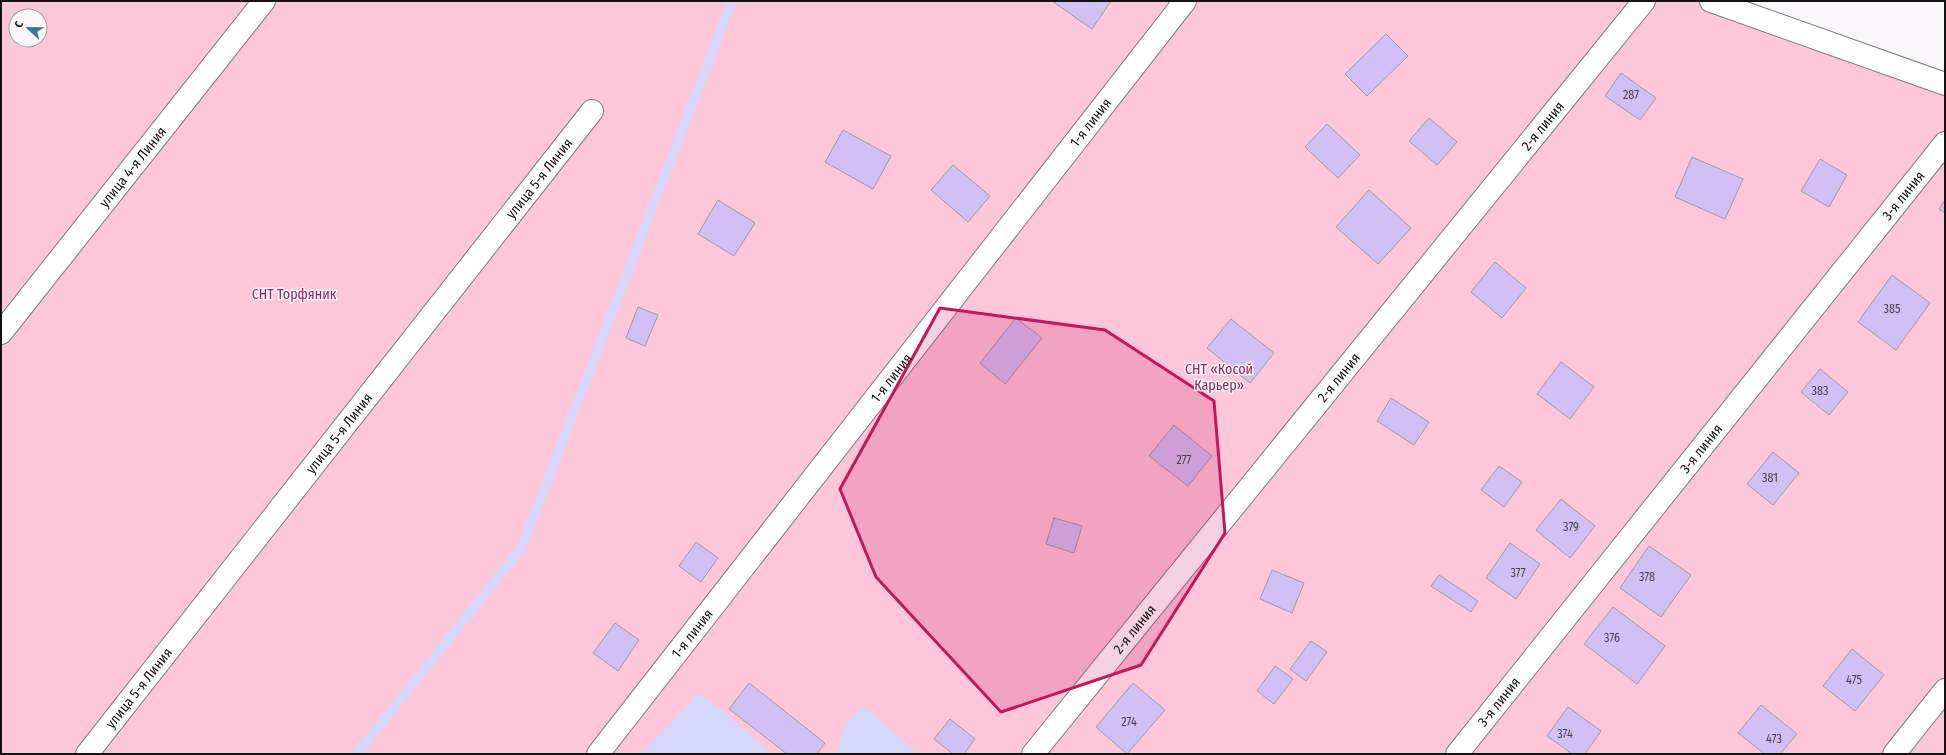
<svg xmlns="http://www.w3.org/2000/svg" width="1946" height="755" font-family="'Fira Sans Condensed',sans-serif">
	<rect width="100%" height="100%" fill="#f9f7fa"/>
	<path fill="#fec6d9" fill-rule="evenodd" d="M1,1H1750L1945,84V754H1ZM16,16H40V40H16Z"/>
	<g fill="#d4d8fd">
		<polygon points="699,693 722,711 772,754 642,754"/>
		<polygon points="864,706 918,754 837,754 843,728"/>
	</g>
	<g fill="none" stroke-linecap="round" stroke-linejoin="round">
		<polyline stroke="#d4d8fd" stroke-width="9" points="357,754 522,547 732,1"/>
	</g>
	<g fill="#d1c0f5" stroke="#9c9b9e">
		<polygon points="1052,1 1111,1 1092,29"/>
		<polygon points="1386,34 1408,56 1367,96 1345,74"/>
		<polygon points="1621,73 1656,98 1640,120 1605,96"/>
		<polygon points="1429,118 1457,142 1437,165 1409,141"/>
		<polygon points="1327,124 1360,155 1338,178 1305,147"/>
		<polygon points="843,130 891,156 873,189 825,162"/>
		<polygon points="1692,157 1743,179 1725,219 1675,197"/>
		<polygon points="1820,159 1847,175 1829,207 1801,191"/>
		<polygon points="953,165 990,196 968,222 931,190"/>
		<polygon points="1369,190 1411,228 1378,264 1336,227"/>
		<polygon points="718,200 755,223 734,256 698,234"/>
		<polygon points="1945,200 1945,213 1939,209"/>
		<polygon points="1495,262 1526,288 1502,318 1471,292"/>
		<polygon points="1892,275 1930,303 1896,350 1858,322"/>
		<polygon points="638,307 658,315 645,346 626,338"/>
		<polygon points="1016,318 1042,338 1005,384 980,363"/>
		<polygon points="1231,319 1274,353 1250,383 1207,348"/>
		<polygon points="1561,362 1594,387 1570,419 1537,394"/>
		<polygon points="1820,369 1848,392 1829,415 1801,392"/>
		<polygon points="1391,398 1429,422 1414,445 1377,421"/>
		<polygon points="1174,425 1212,456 1188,486 1149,456"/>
		<polygon points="1773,452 1799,473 1773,505 1747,484"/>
		<polygon points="1499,466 1522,482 1504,507 1481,490"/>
		<polygon points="1561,499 1595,526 1570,558 1536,530"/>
		<polygon points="1054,518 1082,526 1074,553 1046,544"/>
		<polygon points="696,542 718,558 701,582 679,566"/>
		<polygon points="1510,543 1540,564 1516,599 1486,578"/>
		<polygon points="1649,546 1691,575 1661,617 1620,588"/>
		<polygon points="1272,570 1304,583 1292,613 1260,599"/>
		<polygon points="1439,575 1478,601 1471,612 1431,586"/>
		<polygon points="1613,607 1665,646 1637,684 1584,644"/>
		<polygon points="615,623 639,640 618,671 593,653"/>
		<polygon points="1311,641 1327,652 1306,681 1290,669"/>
		<polygon points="1852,649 1884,675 1855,711 1823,686"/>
		<polygon points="1275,666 1293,679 1274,704 1257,691"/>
		<polygon points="749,683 825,743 817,754 787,754 729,709"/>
		<polygon points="1133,683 1165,710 1127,754 1096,727"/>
		<polygon points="1761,705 1797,734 1780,754 1765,754 1738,733"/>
		<polygon points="1568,707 1601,731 1585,754 1572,754 1547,736"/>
		<polygon points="950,719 975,739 964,754 953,754 934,739"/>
	</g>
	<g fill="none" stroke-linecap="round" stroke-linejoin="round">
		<defs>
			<g id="minor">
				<polyline points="1711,1 1945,84"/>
				<path id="s1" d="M1,333L264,1"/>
				<path id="s2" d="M87,754L592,111"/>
				<path id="s3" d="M598,754L1185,1"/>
				<path id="s4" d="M1033,754L1644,1"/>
				<path id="s5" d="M1457,754L1945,143"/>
				<polyline points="1894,754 1945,690"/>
			</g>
		</defs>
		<use href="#minor" stroke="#7d7b7e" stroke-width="24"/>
		<use href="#minor" stroke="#fff" stroke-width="22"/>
	</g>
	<path fill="#c2185b" fill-opacity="0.2" stroke="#c2185b" stroke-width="3" stroke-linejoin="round" d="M940,308L1105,330L1214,401L1225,533L1141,665L1001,712L876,577L840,489Z"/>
	<g text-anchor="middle" stroke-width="3" stroke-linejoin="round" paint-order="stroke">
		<g font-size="12" fill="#423e4c">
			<text x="1631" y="99">287</text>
			<text x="1892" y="313">385</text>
			<text x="1820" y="395">383</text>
			<text x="1184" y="464">277</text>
			<text x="1770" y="482">381</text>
			<text x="1571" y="531">379</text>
			<text x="1518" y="577">377</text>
			<text x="1647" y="581">378</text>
			<text x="1612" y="642">376</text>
			<text x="1854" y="684">475</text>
			<text x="1129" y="726">274</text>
			<text x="1565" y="738">374</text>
			<text x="1774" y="743">473</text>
		</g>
		<g font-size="14" fill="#131213" stroke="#f9f7fa">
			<text dy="5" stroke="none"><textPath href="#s3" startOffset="801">1-я линия</textPath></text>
			<text dy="5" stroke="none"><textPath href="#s4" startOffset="809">2-я линия</textPath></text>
			<text dy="5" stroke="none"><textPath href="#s1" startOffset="212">улица 4-я Линия</textPath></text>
			<text dy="5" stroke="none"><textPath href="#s2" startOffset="732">улица 5-я Линия</textPath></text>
			<text dy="5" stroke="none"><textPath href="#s5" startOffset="715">3-я линия</textPath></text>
			<text dy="5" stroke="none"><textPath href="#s3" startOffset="477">1-я линия</textPath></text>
			<text dy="5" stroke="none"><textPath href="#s4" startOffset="485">2-я линия</textPath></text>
			<text dy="5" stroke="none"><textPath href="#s2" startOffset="408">улица 5-я Линия</textPath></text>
			<text dy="5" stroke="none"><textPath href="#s5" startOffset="391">3-я линия</textPath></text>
			<text dy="5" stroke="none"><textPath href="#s4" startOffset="161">2-я линия</textPath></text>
			<text dy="5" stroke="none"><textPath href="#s3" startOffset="153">1-я линия</textPath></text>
			<text dy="5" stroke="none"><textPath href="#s2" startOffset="84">улица 5-я Линия</textPath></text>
			<text dy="5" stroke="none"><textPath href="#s5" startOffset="67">3-я линия</textPath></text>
		</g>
		<g font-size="14" fill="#952359" stroke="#f9f7fa">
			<text x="294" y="299">СНТ Торфяник</text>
			<text x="1219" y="374">СНТ «Косой<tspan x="1219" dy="16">Карьер»</tspan></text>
		</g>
	</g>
	<rect width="1946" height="755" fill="none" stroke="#131213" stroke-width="4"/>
	<g transform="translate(28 28) rotate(292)"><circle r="19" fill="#f9f7fa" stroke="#9d9b9e"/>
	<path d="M0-3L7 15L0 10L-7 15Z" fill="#3b798f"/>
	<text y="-6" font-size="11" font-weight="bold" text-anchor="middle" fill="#131213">С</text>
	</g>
</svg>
